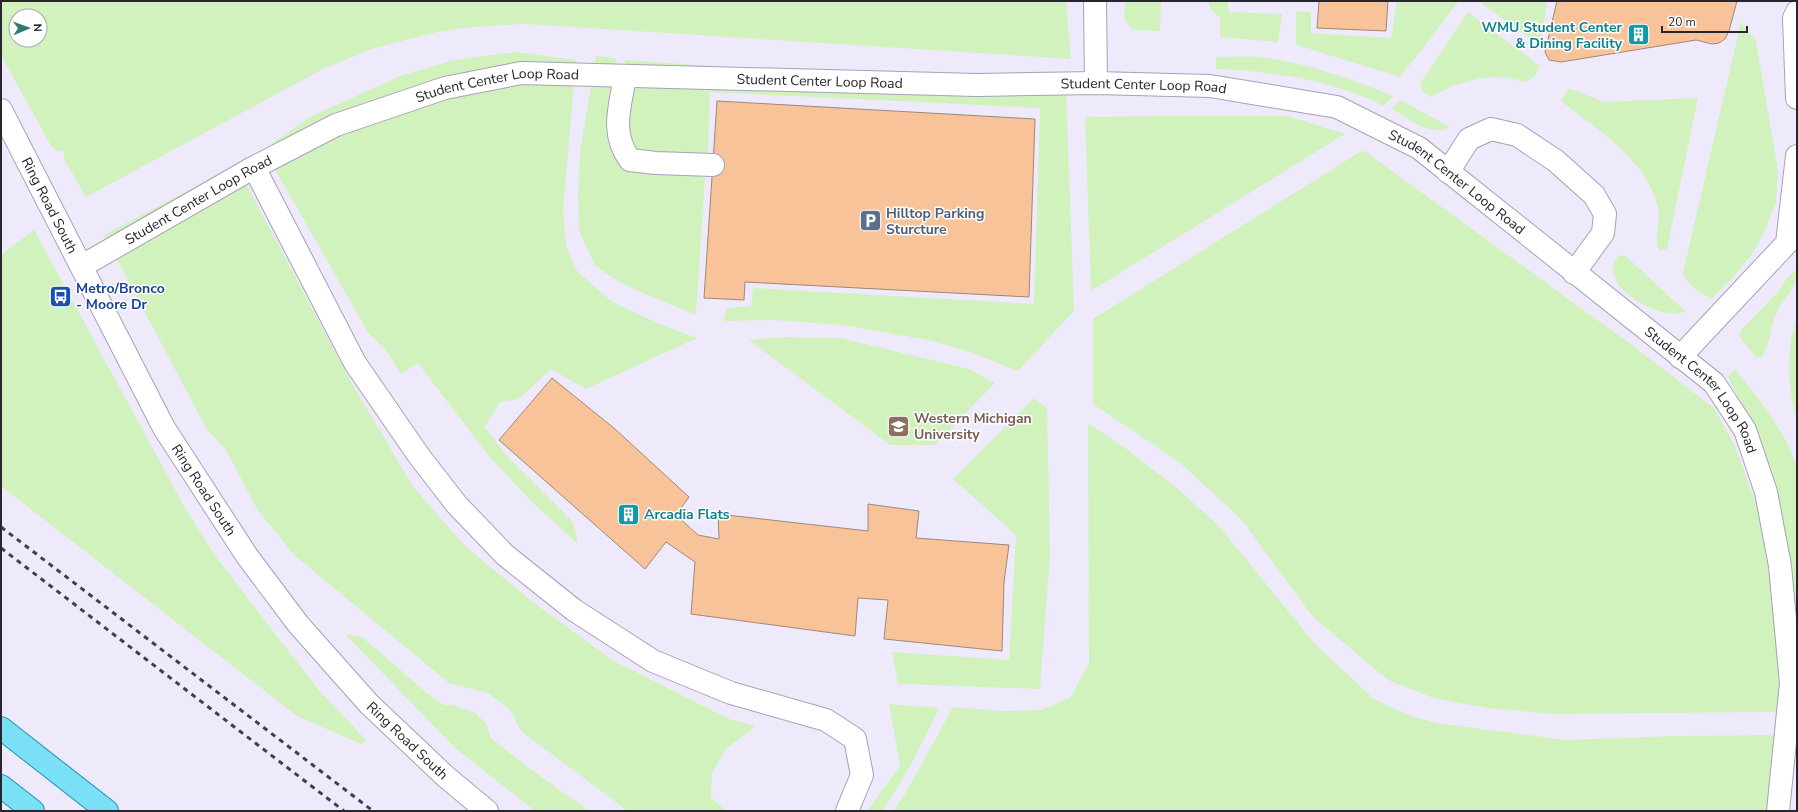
<svg xmlns="http://www.w3.org/2000/svg" width="1798" height="812" font-family="'Nunito Sans',sans-serif">
	<rect width="100%" height="100%" fill="#f7f6fb"/>
	<path fill="#eeeafc" fill-rule="evenodd" d="M1,1H1797V811H1ZM16,16H40V40H16Z"/>
	<g fill="#d1f2bd" fill-rule="evenodd">
		<path d="M1,1H1066L1071,59L525,24L472,27L443,31L374,48L321,70L86,197L64,159V151C57,152 54,150 50,144L1,55ZM16,16H40V40H16Z"/>
		<polygon points="1125,1 1161,1 1160,31 1133,30 1124,20"/>
		<polygon points="1208,1 1228,1 1229,12 1282,14 1278,42 1220,37 1220,18 1210,8"/>
		<polygon points="1397,1 1459,1 1400,77 1296,45 1296,11 1311,12 1311,33 1391,38"/>
		<polygon points="1478,1 1547,1 1541,46"/>
		<path d="M1468,12L1540,66L1534,77L1525,82C1493,71 1460,80 1431,97L1422,91L1420,84Z"/>
		<path d="M1741,22L1756,41L1778,171L1776,201L1765,231L1751,255L1730,281L1712,298C1701,295 1686,284 1683,273Z"/>
		<polygon points="516,52 576,60 563,211 566,246 577,271 611,301 657,323 697,338 586,389 551,369 519,399 500,402 485,427 505,454 573,522 578,544 532,502 487,454 418,363 401,374 385,349 369,334 273,166 269,154 272,143 312,116 400,76 454,60"/>
		<polygon points="596,56 616,58 608,134 627,168 705,177 697,302 695,315 627,286 610,276 595,265 579,231 578,196 580,152"/>
		<path d="M1216,57C1230,57 1245,56 1258,57C1306,62 1349,78 1393,96L1384,106C1329,79 1276,72 1216,69Z"/>
		<polygon points="625,60 1066,89 1074,311 1018,371 978,355 933,341 842,325 774,320 723,321 727,308 751,306 753,288 1034,304 1040,108 710,92 708,153 657,157 636,153 625,129"/>
		<path d="M1569,88L1604,102L1698,98L1667,249L1659,250C1653,237 1661,222 1658,208C1648,161 1596,128 1561,101Z"/>
		<path d="M1400,100L1450,127C1431,138 1408,118 1392,109Z"/>
		<polygon points="1160,116 1288,116 1345,134 1091,291 1085,117"/>
		<polygon points="1363,150 1629,343 1714,408 1735,446 1757,507 1770,581 1778,654 1779,712 1552,714 1487,708 1433,698 1388,680 1312,616 1242,520 1179,462 1093,404 1093,319"/>
		<polygon points="236,165 352,384 414,488 465,546 538,606 614,661 729,719 756,726 726,749 712,773 711,797 726,811 628,811 521,731 510,710 488,693 449,683 294,555 257,509 226,450 206,428 104,235"/>
		<polygon points="34,230 184,506 216,557 317,688 367,741 361,744 297,716 1,486 1,255"/>
		<path d="M1619,255L1627,257L1686,312C1677,314 1668,314 1658,311C1638,305 1598,279 1619,255Z"/>
		<path d="M1797,269C1797,291 1783,297 1775,316C1770,330 1770,345 1762,357H1756L1739,336L1742,329L1777,293L1788,277Z"/>
		<path d="M1797,320V419C1788,393 1785,345 1797,320Z"/>
		<polygon points="784,337 840,338 969,369 995,383 935,445 890,445 749,340"/>
		<path d="M1735,369C1757,396 1787,434 1797,467V655L1781,512L1761,444L1728,377Z"/>
		<polygon points="1034,398 1047,408 1050,555 1040,689 898,684 892,652 1009,660 1016,535 953,479"/>
		<polygon points="1088,423 1124,447 1178,489 1219,526 1315,644 1374,699 1411,716 1436,723 1565,740 1676,736 1775,735 1767,811 893,811 905,794 953,707 1003,711 1041,710 1070,698 1089,663"/>
		<polygon points="345,634 362,637 427,693 444,705 453,705 476,713 487,725 490,737 521,762 589,811 535,811 454,747"/>
		<path d="M889,704L939,708C922,744 905,779 882,811H867L900,766Z"/>
	</g>
	<g fill="#f9c39a" stroke="#9e8878">
		<polygon points="1319,1 1388,1 1386,31 1317,28"/>
		<polygon points="1557,1 1737,1 1729,31 1725,39 1719,43 1712,44 1696,40 1561,62 1549,60 1545,52"/>
		<polygon points="717,101 1035,119 1029,297 745,282 744,300 704,298"/>
		<polygon points="552,378 615,429 689,497 676,515 698,535 719,539 718,514 868,531 868,504 919,511 916,538 1009,545 1004,582 1002,651 884,639 888,600 858,598 855,636 691,614 695,562 666,542 645,569 499,440"/>
	</g>
	<g fill="none" stroke-linecap="round" stroke-linejoin="round">
		<defs>
			<g id="minor">
				<polyline points="1095,1 1096,83"/>
				<polyline points="1797,12 1794,18 1797,98"/>
				<path d="M625,77C620,107 610,133 630,160L656,163L713,165"/>
				<path id="s1" d="M1,110L164,428L247,556L298,624L369,704L445,776L487,811"/>
				<polyline points="251,169 258,175 355,363 419,456 457,505 505,555 574,610 653,661 731,693 826,720 855,739 862,775 847,811"/>
				<polyline points="1448,172 1469,139 1491,129 1517,135 1556,161 1594,195 1605,214 1603,233 1574,273"/>
				<path id="s2" d="M82,266L251,169L336,125L445,88L521,73L977,85L1096,83L1210,86L1337,107L1419,148L1714,383L1745,430L1766,492L1780,566L1791,683L1778,811"/>
				<polyline points="1680,357 1787,243 1797,156"/>
			</g>
			<g id="major">
				<polyline points="1,728 107,811"/>
				<polyline points="1,786 33,811"/>
			</g>
		</defs>
		<use href="#minor" stroke="#a6a1b9" stroke-width="24"/>
		<use href="#major" stroke="#2292ac" stroke-width="24"/>
		<use href="#minor" stroke="#fff" stroke-width="22"/>
		<use href="#major" stroke="#79e0f6" stroke-width="22"/>
		<g stroke="#413f48" stroke-width="3" stroke-dasharray="5 5" stroke-linecap="butt">
			<polyline points="1,527 373,811"/>
			<polyline points="1,548 344,811"/>
		</g>
	</g>
	<defs>
		<symbol id="building-square" viewBox="-11 -11 22 22"><rect x="-9" y="-9" width="18" height="18" rx="4" fill="#0f9aa8" stroke="#fff"/><path d="M-4-6H4V6H1V3H-1V6H-4ZM-2.5-4.3h1.7v1.8h-1.7ZM.8-4.3h1.7v1.8H.8ZM-2.5-1h1.7V.8h-1.7ZM.8-1h1.7V.8H.8Z" fill="#fff"/></symbol>
		<symbol id="parking-square" viewBox="-11 -11 22 22"><rect x="-9" y="-9" width="18" height="18" rx="4" fill="#5c6f8a" stroke="#fff"/><path d="M-3.5-5.5H1a3.5 3.5 0 0 1 0 7H-1V5.5H-3.5ZM-1-3.4V-.6H.8a1.4 1.4 0 0 0 0-2.8Z" fill="#fff"/></symbol>
		<symbol id="bus-square" viewBox="-11 -11 22 22"><rect x="-9" y="-9" width="18" height="18" rx="4" fill="#1a4fb4" stroke="#fff"/><path d="M-5-6H5V4H4V6H2V4H-2V6H-4V4H-5ZM-3.5-4V0h7V-4ZM-3.5 1.2v1.5H-2V1.2ZM2 1.2v1.5H3.5V1.2Z" fill="#fff"/></symbol>
		<symbol id="university-square" viewBox="-11 -11 22 22"><rect x="-9" y="-9" width="18" height="18" rx="4" fill="#8d6e63" stroke="#fff"/><path d="M0-5L7-2L0 1L-7-2ZM-4 1L0 2.5L4 1V4Q0 6-4 4Z" fill="#fff"/></symbol>
	</defs>
	<g fill-rule="evenodd">
		<use href="#building-square" x="1626" y="22" width="25" height="25"/>
		<use href="#parking-square" x="858" y="208" width="25" height="25"/>
		<use href="#bus-square" x="48" y="284" width="25" height="25"/>
		<use href="#university-square" x="886" y="414" width="25" height="25"/>
		<use href="#building-square" x="616" y="502" width="25" height="25"/>
	</g>
	<g text-anchor="middle" stroke-width="3" stroke-linejoin="round" paint-order="stroke">
		<g font-size="14" font-weight="bold" fill="#0d838f" stroke="#fff" text-anchor="end">
			<text x="1622" y="32">WMU Student Center<tspan x="1622" dy="16">&amp; Dining Facility</tspan></text>
			<text x="644" y="519" text-anchor="start">Arcadia Flats</text>
		</g>
		<g font-size="14" fill="#27252e" stroke="#fff">
			<text dy="5" stroke="none"><textPath href="#s2" startOffset="782">Student Center Loop Road</textPath></text>
			<text dy="5" stroke="none"><textPath href="#s2" startOffset="1106">Student Center Loop Road</textPath></text>
			<text dy="5" stroke="none"><textPath href="#s2" startOffset="458">Student Center Loop Road</textPath></text>
			<text dy="5" stroke="none"><textPath href="#s2" startOffset="1443">Student Center Loop Road</textPath></text>
			<text dy="5" stroke="none"><textPath href="#s2" startOffset="134">Student Center Loop Road</textPath></text>
			<text dy="5" stroke="none"><textPath href="#s1" startOffset="107">Ring Road South</textPath></text>
			<text dy="5" stroke="none"><textPath href="#s2" startOffset="1767">Student Center Loop Road</textPath></text>
			<text dy="5" stroke="none"><textPath href="#s1" startOffset="431">Ring Road South</textPath></text>
			<text dy="5" stroke="none"><textPath href="#s1" startOffset="755">Ring Road South</textPath></text>
		</g>
		<g font-size="14" font-weight="bold" fill="#4e5e75" stroke="#fff" text-anchor="start">
			<text x="886" y="218">Hilltop Parking<tspan x="886" dy="16">Sturcture</tspan></text>
		</g>
		<g font-size="14" font-weight="bold" fill="#164399" stroke="#fff" text-anchor="start">
			<text x="76" y="293">Metro/Bronco<tspan x="76" dy="16">- Moore Dr</tspan></text>
		</g>
		<g font-size="14" font-weight="bold" fill="#785e54" stroke="#fff" text-anchor="start">
			<text x="914" y="423">Western Michigan<tspan x="914" dy="16">University</tspan></text>
		</g>
	</g>
	<rect width="1798" height="812" fill="none" stroke="#27252e" stroke-width="4"/>
	<g transform="translate(28 28) rotate(88)"><circle r="19" fill="#ffffff" stroke="#a9a8ab"/>
	<path d="M0-3L7 15L0 10L-7 15Z" fill="#337a74"/>
	<text y="-6" font-size="11" font-weight="bold" text-anchor="middle" fill="#27252e">N</text>
	</g>
	<path d="M1662 26v6h85v-6" fill="none" stroke="#27252e" stroke-width="2"/>
	<text x="1668" y="26" font-size="12" fill="#27252e" stroke="#ffffff" stroke-width="3" paint-order="stroke">20 m</text>
</svg>
